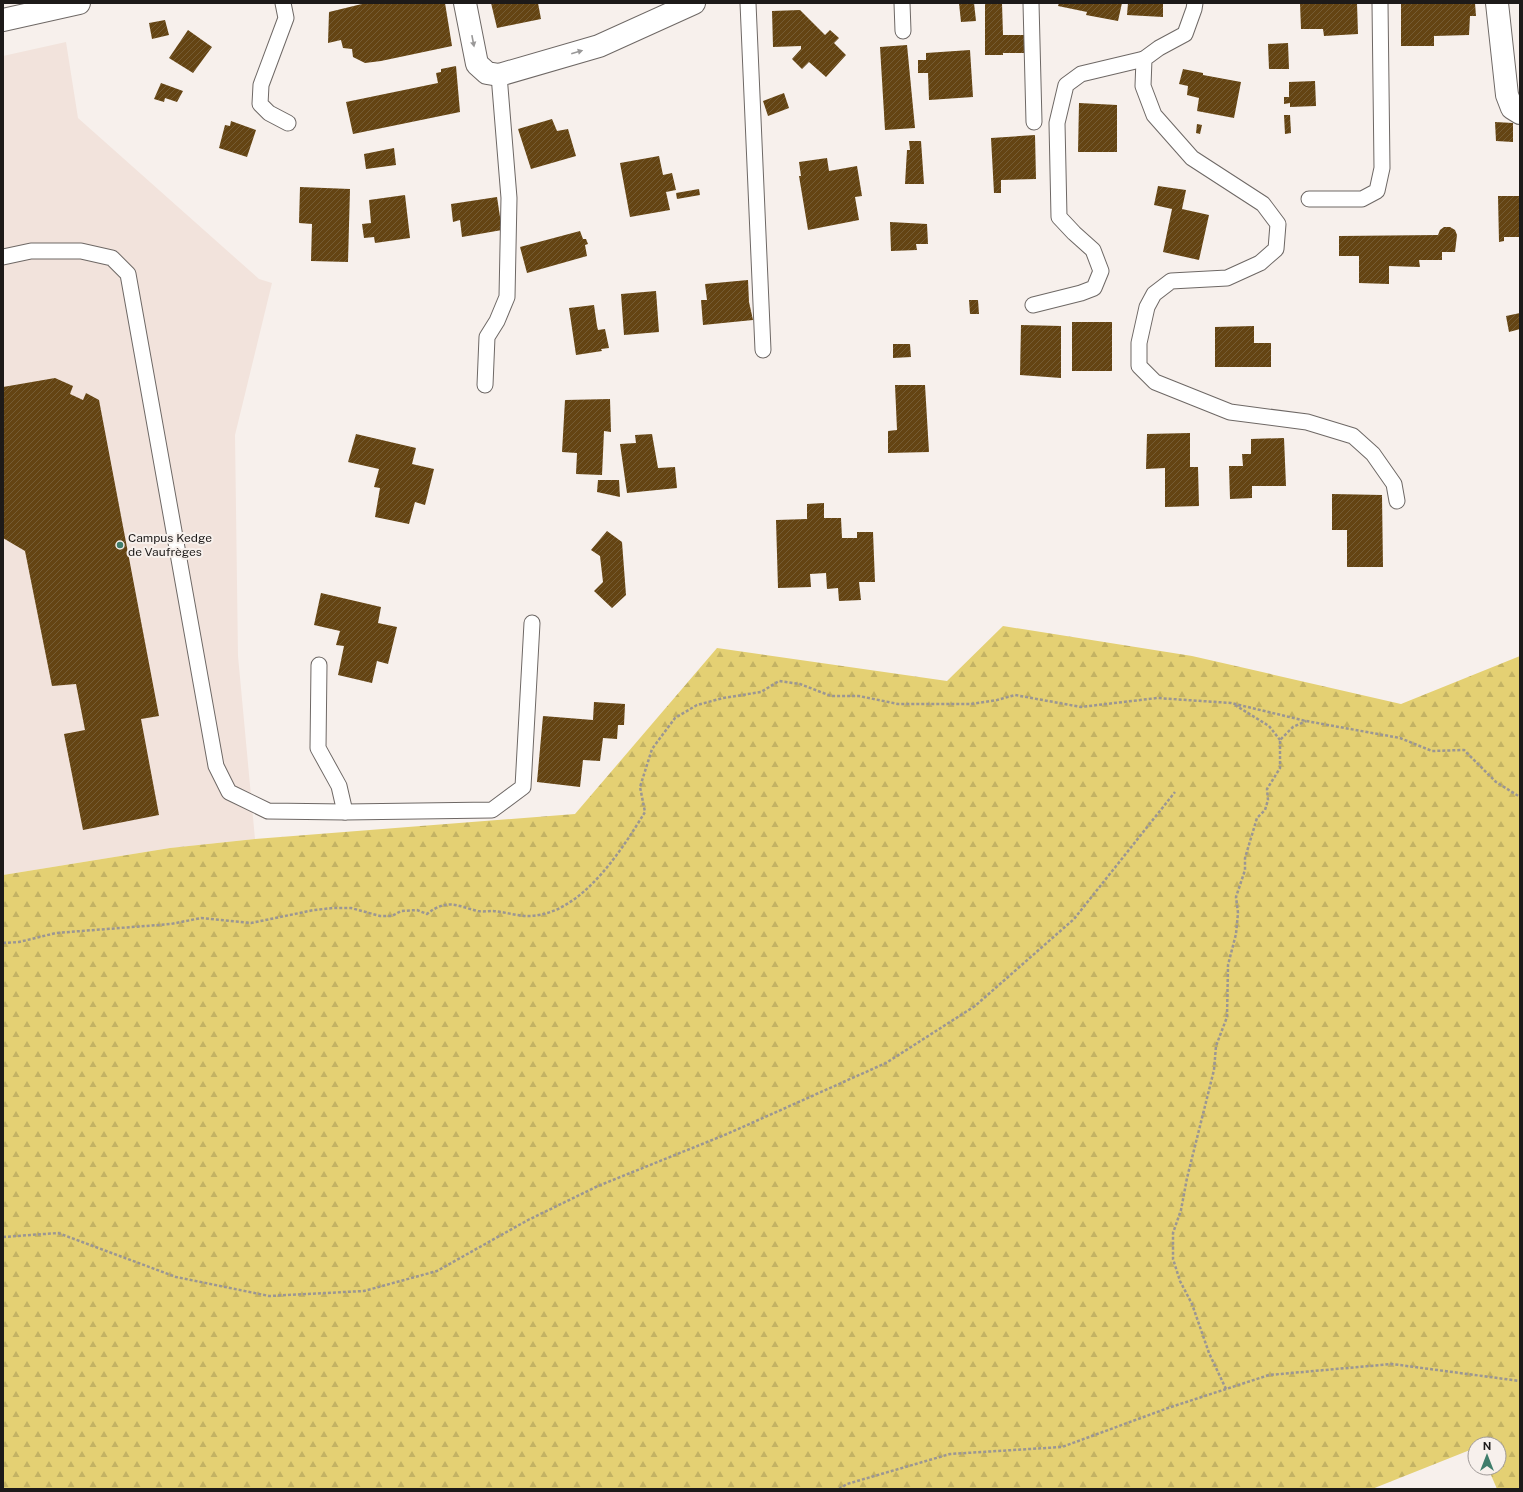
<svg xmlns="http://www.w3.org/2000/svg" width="1523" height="1492" font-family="'Public Sans',sans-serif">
	<defs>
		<pattern id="forest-firs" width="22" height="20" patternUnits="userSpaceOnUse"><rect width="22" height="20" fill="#e4d073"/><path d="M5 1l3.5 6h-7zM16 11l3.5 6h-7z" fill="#c3b263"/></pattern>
		<pattern id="building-hatch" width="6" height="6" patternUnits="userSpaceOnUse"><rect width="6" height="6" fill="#644413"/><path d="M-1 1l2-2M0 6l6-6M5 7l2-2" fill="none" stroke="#755c34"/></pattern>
	</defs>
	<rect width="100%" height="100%" fill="#f7f0ec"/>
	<polygon fill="#f2e3dc" points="66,42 78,118 259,279 272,283 235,435 238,656 255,839 170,848 3,875 3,56"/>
	<polygon fill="url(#forest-firs)" points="1003,626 1192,656 1401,704 1520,656 1520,1489 1497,1489 1488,1468 1499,1468 1499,1444 1475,1444 1475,1448 1372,1489 3,1489 3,875 170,848 255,839 575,814 717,648 947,681"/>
	<g fill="url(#building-hatch)">
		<polygon points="366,3 445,3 452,46 381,61 365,63 353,57 352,49 343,48 341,40 328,43 329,12"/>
		<polygon points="491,3 538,3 541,19 497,28"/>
		<polygon points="959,3 974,3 976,21 961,22"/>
		<polygon points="985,3 1002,3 1003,35 1028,35 1029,53 1003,53 1003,55 985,55"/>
		<polygon points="1059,3 1122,3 1118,21 1086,15 1087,12 1058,6"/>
		<polygon points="1128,3 1163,3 1163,17 1127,15"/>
		<polygon points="1300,3 1357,3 1358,34 1324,36 1323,29 1301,29"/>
		<polygon points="1401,3 1475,3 1476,16 1470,16 1469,35 1434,36 1434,46 1401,46"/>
		<polygon points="800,10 825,35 830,30 839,38 834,43 846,55 826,77 809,62 802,69 792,59 801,49 801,46 773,47 772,11"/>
		<polygon points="165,20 169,35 152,39 149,23"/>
		<polygon points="188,30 212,47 193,73 169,58"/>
		<polygon points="1288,43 1289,69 1269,69 1268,44"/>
		<polygon points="907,45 915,128 885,130 880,47"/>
		<polygon points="970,50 973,97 929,100 928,73 918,73 918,60 926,60 926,53"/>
		<polygon points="456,66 460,112 353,134 346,102 438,83 436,73 441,72 441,69"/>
		<polygon points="1183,69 1203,73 1203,75 1241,82 1234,118 1197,111 1199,98 1187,95 1188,86 1179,84"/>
		<polygon points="1315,81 1316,106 1290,107 1290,103 1284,104 1284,97 1289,97 1289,82"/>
		<polygon points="161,83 183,91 177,102 165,98 164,102 154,99"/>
		<polygon points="784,93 789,108 768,116 763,101"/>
		<polygon points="1079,103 1117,105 1117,152 1078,152"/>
		<polygon points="1284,115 1290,115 1291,133 1285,134"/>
		<polygon points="552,119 557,131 568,129 576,156 531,169 518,129"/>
		<polygon points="231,121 256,130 247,157 219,148 225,125 230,126"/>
		<polygon points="1495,122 1513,123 1513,142 1496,141"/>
		<polygon points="1197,124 1202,125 1200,134 1196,133"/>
		<polygon points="1035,135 1036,179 1001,180 1001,193 994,193 991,138"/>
		<polygon points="909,141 921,141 924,184 905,184 907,150 910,150"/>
		<polygon points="394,148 396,165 366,169 364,154"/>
		<polygon points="659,156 663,175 672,173 676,190 666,192 670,210 630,217 620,163"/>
		<polygon points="827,158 829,171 857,166 862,196 855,197 859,220 808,230 799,176 801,176 799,162"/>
		<polygon points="1158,186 1186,190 1182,209 1209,215 1199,260 1163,252 1172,209 1154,205"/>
		<polygon points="300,187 350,189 348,262 311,261 312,224 299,223"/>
		<polygon points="699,189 700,195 677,199 676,193"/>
		<polygon points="405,195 410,238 375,243 374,237 364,238 362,224 371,223 369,200"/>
		<polygon points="1498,196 1520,196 1520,237 1504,237 1504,241 1499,242"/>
		<polygon points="497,197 502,230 462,237 460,220 453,222 451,204"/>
		<polygon points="890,222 927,224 928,244 916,244 917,250 891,251"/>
		<polygon points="1444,227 1450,227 1455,230 1457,235 1455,252 1442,252 1442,260 1419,260 1420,267 1389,266 1389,284 1359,283 1359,256 1339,256 1339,236 1438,235 1440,230"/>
		<polygon points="580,231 583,239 586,239 588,244 585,245 587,256 527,273 520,247"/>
		<polygon points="748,280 749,302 753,320 703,325 701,300 707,300 705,284"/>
		<polygon points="656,291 659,332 624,335 621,294"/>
		<polygon points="969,300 978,300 979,314 970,314"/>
		<polygon points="594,305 597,326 598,330 605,329 609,348 601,349 602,351 576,355 569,308"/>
		<polygon points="1520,313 1520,329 1509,332 1506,316"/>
		<rect x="1072" y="322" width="40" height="49"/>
		<polygon points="1021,325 1061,326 1061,378 1020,375"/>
		<polygon points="1254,326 1254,343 1271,343 1271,367 1215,367 1215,327"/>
		<polygon points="893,344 910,344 911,357 893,358"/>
		<polygon points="55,378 73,386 70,394 83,400 86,393 99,400 159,716 141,719 159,815 83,830 64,734 85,730 76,684 52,686 25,551 3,538 3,387"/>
		<polygon points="895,385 925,385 929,452 888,453 888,431 897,430"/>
		<polygon points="610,399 611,432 604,431 602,475 576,474 577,453 562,452 565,400"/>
		<polygon points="1190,433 1190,467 1198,467 1199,506 1165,507 1165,468 1146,469 1147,434"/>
		<polygon points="356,434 416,448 412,464 434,469 425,505 415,502 409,524 375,517 380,488 374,487 379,469 348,462"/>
		<polygon points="652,434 658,468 675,467 677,488 627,493 620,444 636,443 635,435"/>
		<polygon points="1284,438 1286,486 1252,486 1252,498 1230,499 1229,466 1243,466 1242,454 1251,454 1251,439"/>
		<polygon points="598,480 619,480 620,497 597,492"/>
		<polygon points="1332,494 1382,495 1383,567 1347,567 1347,530 1332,530"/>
		<polygon points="824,503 824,518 841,518 842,538 857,538 857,532 873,532 875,582 859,582 861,600 839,601 838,588 827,589 826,573 810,574 811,587 778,588 776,520 807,519 807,504"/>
		<polygon points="607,531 622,542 626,595 612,608 594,591 603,582 600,556 591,550"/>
		<polygon points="321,593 381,607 378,623 397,627 388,664 377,661 372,683 338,675 344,646 336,645 340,631 314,625"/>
		<polygon points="594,702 625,704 624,725 618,725 617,739 603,738 600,761 583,760 580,787 537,782 543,716 593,720"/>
	</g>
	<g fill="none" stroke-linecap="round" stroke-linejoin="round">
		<defs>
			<g id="lane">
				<polyline points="283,3 286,18 261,85 260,104 269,113 288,123"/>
				<polyline points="748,3 763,350"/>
				<polyline points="902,3 903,31"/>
				<polyline points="1031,3 1034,122"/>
				<polyline points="1195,3 1194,9 1185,34 1159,48 1144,59 1143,86 1154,115 1192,158 1263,204 1278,224 1276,249 1260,263 1227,278 1171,281 1154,294 1147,307 1139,343 1139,366 1155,382 1230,412 1307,422 1353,436 1373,454 1394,484 1397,501"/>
				<polyline points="1309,199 1362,199 1377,191 1382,168 1380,3"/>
				<polyline points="3,257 31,251 81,251 112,258 128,274 216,766 229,792 268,811 345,812 492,810 523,787 532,623"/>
				<polyline points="1033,305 1081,293 1094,288 1101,271 1093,250 1074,233 1059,217 1057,123 1066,85 1081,74 1144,59"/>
				<polyline points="485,385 487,337 497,321 507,297 509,198 499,75"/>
				<polyline points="319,665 318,748 339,786 345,812"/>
			</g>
			<g id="street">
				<polyline points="465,3 477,64 487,73 499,75 599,46 694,3"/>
				<polyline points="1497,3 1507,95 1512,108 1520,113"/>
			</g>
			<polyline id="primary" points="3,20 79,3"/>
		</defs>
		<use href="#lane" stroke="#6e6865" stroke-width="17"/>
		<use href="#street" stroke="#6e6865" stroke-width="24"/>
		<use href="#primary" stroke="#6e6865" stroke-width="24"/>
		<g stroke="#9b9693" stroke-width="2.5" stroke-dasharray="3 2" stroke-linecap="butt">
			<polyline points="1235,705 1269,726 1280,740"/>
			<path d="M3,943L19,942L56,933L171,924L201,918L251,923L314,910L333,908H351L380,916H392L401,911L417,910L427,914C447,898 457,906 478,911C483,912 488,911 493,911C505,912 517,916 529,916C581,915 621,851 645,812L640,787L652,749L675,718L697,705L723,698L761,692L779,681L800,684L831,696H859L898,704H971L997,700L1015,695L1081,707L1157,698L1231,703L1306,721L1400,738L1432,751L1464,750L1496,782L1520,797"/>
			<polyline points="3,1237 58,1233 176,1277 269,1296 364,1291 437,1271 528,1220 598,1186 727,1134 886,1063 975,1006 1074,919 1175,792"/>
			<polyline points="1226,1389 1209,1353 1192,1304 1180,1281 1173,1259 1173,1233 1181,1210 1187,1178 1214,1070 1216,1046 1227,1017 1228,965 1236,934 1238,913 1236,897 1245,870 1245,858 1257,818 1265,810 1268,800 1267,789 1280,768 1280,740 1293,727 1306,721"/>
			<polyline points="839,1489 847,1484 950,1454 1062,1447 1168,1408 1269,1375 1392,1364 1520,1381"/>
		</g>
		<use href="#lane" stroke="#fff" stroke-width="15"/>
		<use href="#street" stroke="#fff" stroke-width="22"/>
		<use href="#primary" stroke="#fff" stroke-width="22"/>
	</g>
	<defs><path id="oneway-solid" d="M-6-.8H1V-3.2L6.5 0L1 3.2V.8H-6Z"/></defs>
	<g fill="#999898">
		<use href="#oneway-solid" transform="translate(473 41) rotate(79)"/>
		<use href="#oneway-solid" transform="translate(577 52) rotate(-16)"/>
	</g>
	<circle fill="#3f7d6b" stroke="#f7f0ec" stroke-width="1.5" cx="120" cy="545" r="4"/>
	<g text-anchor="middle" stroke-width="4" stroke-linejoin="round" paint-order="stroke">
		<g font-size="12" fill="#1d1a19" stroke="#f7f0ec" text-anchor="start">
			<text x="128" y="542">Campus Kedge<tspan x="128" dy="14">de Vaufrèges</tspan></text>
		</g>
	</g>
	<rect width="1523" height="1492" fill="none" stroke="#1d1a19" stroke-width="8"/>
	<g transform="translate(1487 1456)"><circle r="19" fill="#f7f0ec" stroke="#a09a98"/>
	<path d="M0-3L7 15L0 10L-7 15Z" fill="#3f7d6b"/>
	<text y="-6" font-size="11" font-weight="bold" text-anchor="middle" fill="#1d1a19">N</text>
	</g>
</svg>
